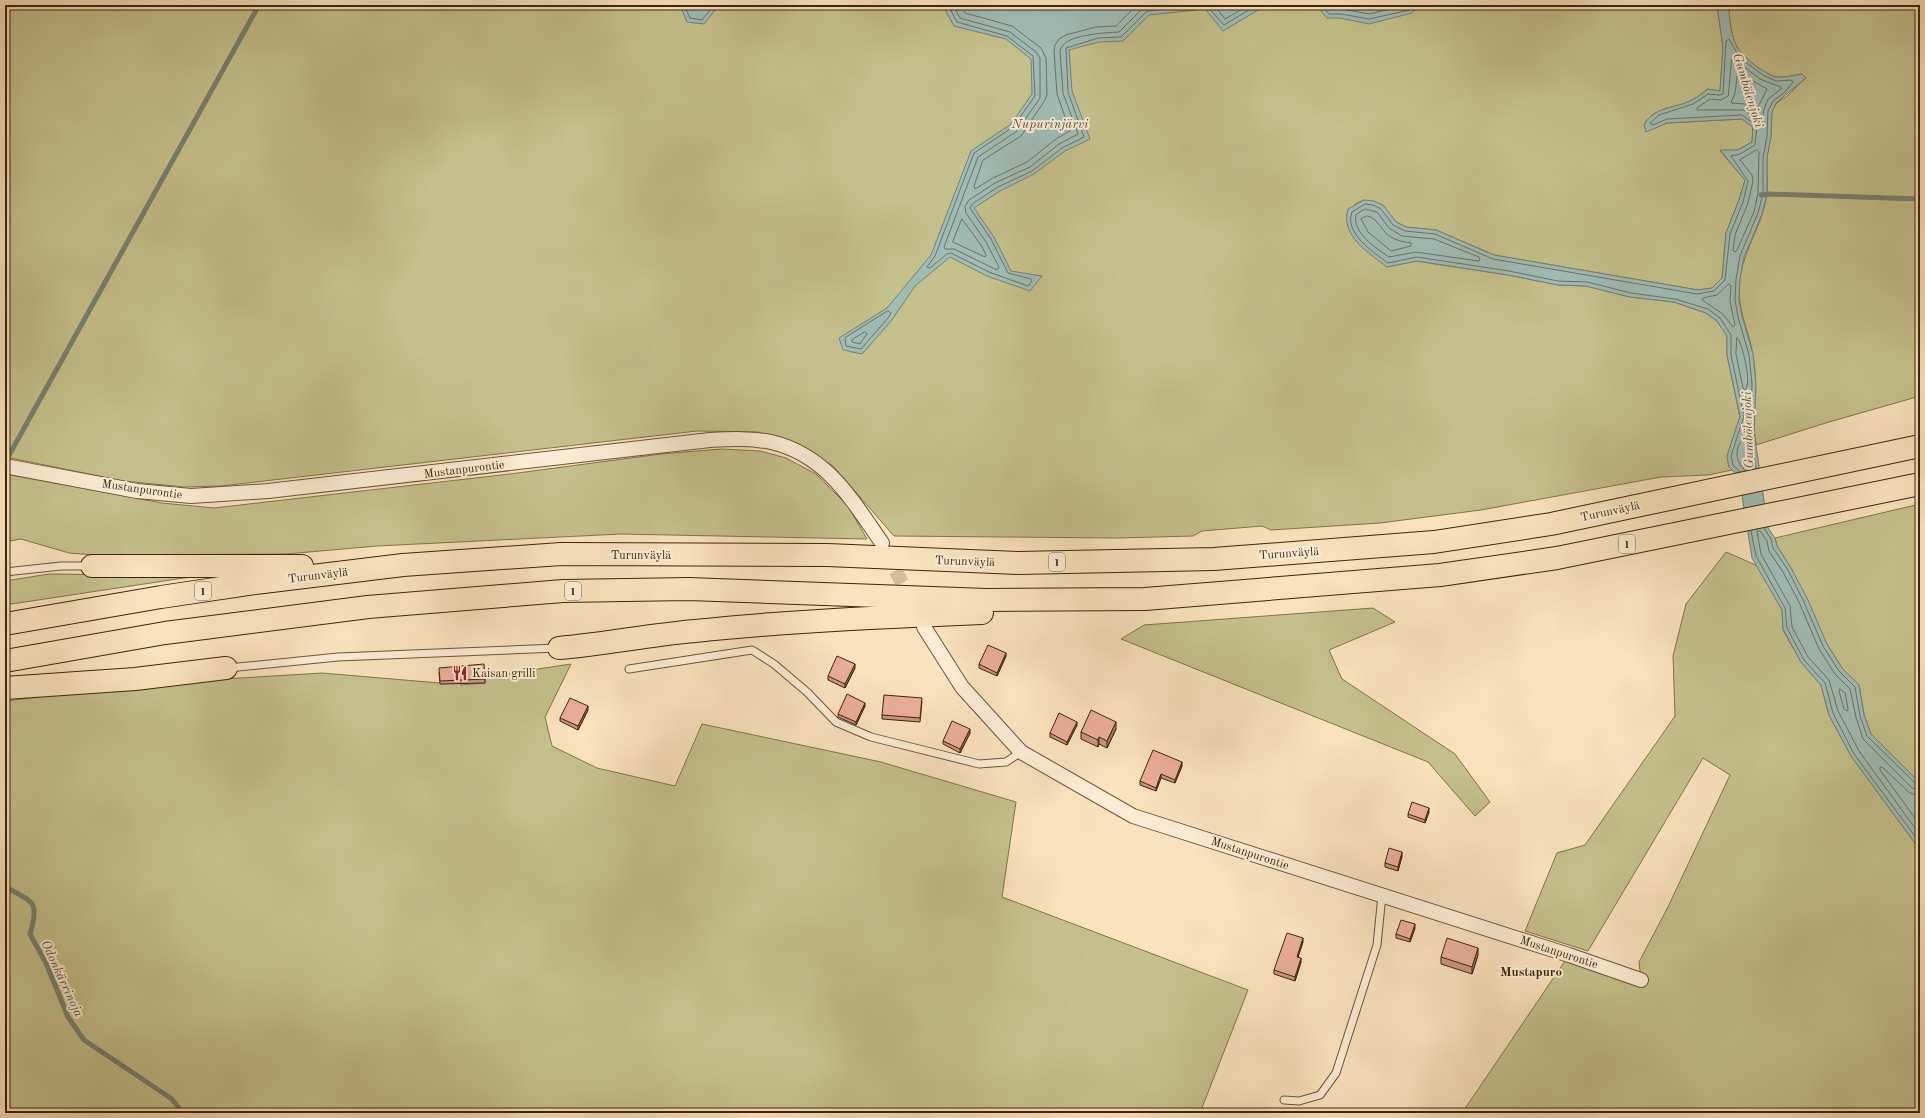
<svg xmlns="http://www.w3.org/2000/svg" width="1925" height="1118" font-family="'Old Standard TT',serif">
	<rect width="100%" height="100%" fill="#fae2be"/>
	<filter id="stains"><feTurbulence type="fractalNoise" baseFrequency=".005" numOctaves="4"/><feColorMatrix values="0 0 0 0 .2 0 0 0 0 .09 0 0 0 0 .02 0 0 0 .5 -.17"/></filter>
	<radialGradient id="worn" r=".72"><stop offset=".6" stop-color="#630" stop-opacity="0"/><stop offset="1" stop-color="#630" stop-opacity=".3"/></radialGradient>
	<g fill="#c5c18c" stroke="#80734c">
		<path d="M5,5H1717L1723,47L1720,91L1707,89C1703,93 1698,97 1692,100C1675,109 1654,106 1644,125L1655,128L1667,123L1742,119L1753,127L1752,142L1738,150L1720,151L1745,180L1739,200L1726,233L1722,278L1712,288L1698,290L1494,255L1436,230L1406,227L1396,222L1383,205L1364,200L1355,204L1356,241L1387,267L1416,261L1508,275L1558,285L1586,286L1630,297L1674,302L1706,313L1717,321L1727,336V355L1740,417L1727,456L1729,467L1732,470L1708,475L1661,477L1481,510L1380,523L1271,530L1262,526L1202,531L1193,536L1118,538L894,536L833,466L798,445L758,432L697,431L221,486L184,487L124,481L5,457Z"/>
		<path d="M1728,5H1920V396L1829,422L1756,445C1751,415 1759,385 1753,355C1748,326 1736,309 1740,277C1745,247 1763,224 1767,194C1768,182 1766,169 1767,157C1768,150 1770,143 1771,136C1772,126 1769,112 1776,104C1778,101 1783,99 1786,97C1793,91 1798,84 1806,78L1802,74C1794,75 1785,78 1777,77C1765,75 1741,56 1736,45C1730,32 1730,18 1728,5Z"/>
		<polygon points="721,449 760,451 786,458 816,474 848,506 867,539 621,534 377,546 286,554 94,555 69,553 21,539 5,542 5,474 162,503 214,508 510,474 661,454"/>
		<polygon points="1920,504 1920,783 1871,734 1864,715 1859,685 1842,668 1827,644 1791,568 1777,546 1775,538"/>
		<polygon points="1726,552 1758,566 1782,610 1783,630 1801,662 1821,685 1829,715 1851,756 1920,850 1920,1113 1462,1113 1569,955 1641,980 1639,962 1668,907 1730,775 1703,758 1588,951 1525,931 1557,853 1585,845 1675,716 1673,656 1686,604"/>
		<polygon points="49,574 197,576 5,605 5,581"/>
		<polygon points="1373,608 1395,622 1329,650 1342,679 1455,754 1490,802 1475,816 1428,762 1121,639 1144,625"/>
		<polygon points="571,664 545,717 552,746 597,768 675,786 702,724 881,762 1016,802 1002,897 1248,990 1200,1113 5,1113 5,701 159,683 322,673 440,683 441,684 460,683 461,685 485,683 485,677"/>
	</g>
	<g fill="#9fbdb7" stroke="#778073">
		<polygon points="680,5 719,5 704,24 687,22"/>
		<polygon points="945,5 1261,5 1258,10 1223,31 1205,9 1149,15 1123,41 1099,42 1069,50 1072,91 1090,139 1065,151 1034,174 1000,191 974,208 994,237 1011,271 1042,276 1030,291 987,276 950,257 915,286 891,321 862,354 843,350 839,338 887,308 931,255 971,151 1011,124 1032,94 1031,59 1006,39 954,26 944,8"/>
		<polygon points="1316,5 1420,5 1412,13 1369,24 1340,18 1327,18"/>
		<path d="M1717,5H1728C1730,18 1730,32 1736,45C1741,56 1765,75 1777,77C1785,78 1794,75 1802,74L1806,78L1776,103L1772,112L1771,136L1767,158V194L1762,214L1744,257L1740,279L1739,300L1742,316L1753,354L1756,384L1754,432L1768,528L1775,538L1777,546L1791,568L1807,598L1827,644L1842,668L1859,685L1864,715L1871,734L1920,783V850L1851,756L1829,715L1821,685L1801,662L1783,629L1782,610L1752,558L1739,477L1729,467L1727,456L1740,416L1727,355V336L1717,321L1706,313L1674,302L1630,297L1586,286L1558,285L1508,275L1417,261L1387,267C1369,253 1340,236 1348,209L1364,200L1374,201L1383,205L1396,222L1406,227L1436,230L1494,255L1698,290L1712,288L1722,278L1726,233L1739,200L1745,180L1720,150H1738L1752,142L1753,127L1742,119L1667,123L1646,132L1644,125C1654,106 1675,109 1692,100C1698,97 1703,93 1708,89L1720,91L1723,47Z"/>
	</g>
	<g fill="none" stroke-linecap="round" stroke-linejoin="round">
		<g stroke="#6e7162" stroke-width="1">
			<polyline points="684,5 690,18 702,20 714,5"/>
			<polyline points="948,5 957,22 1007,36 1033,56 1035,96 1013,127 974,153 935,256 927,267 930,268 947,254 951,253 989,272 1028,286 1032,281 1031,279 1008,273 991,239 970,208 972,204 998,187 1032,171 1062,148 1084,137 1068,92 1066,48 1098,38 1121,37 1147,11 1204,5"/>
			<path d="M953,5L960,18L1010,32L1036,52L1040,58V98L1017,131L978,157L944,247L945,249H954L997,270L999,267L986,242L966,213L965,206L969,200L995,183L1030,167L1059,144L1078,134L1063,93L1060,51C1063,34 1105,33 1119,32L1143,8L1158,5"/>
			<polyline points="960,5 965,13 1012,26 1041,48 1046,58 1047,94 1045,100 1021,136 983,160 974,186 975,189 993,178 1027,162 1056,139 1070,131 1057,94 1054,51 1055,45 1059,39 1066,35 1096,27 1116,26 1137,5"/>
			<polyline points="1206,5 1224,25 1257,5"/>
			<polyline points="1214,5 1225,19 1249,5"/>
			<polyline points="1321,5 1329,14 1341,14 1369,19 1410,10 1415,5"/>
			<polyline points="1327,5 1331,9 1342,9 1369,14 1408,5"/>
			<polygon points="1732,59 1734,59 1760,79 1781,87 1781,89 1768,99 1764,109 1762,122 1744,110 1697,110 1697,108 1710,99 1721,100 1728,96"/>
			<polygon points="1738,72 1767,89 1757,109 1746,104 1731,103 1735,93"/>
			<polygon points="1757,150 1759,152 1758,193 1754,212 1737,250 1735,252 1733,250 1735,235 1748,203 1753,181 1752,175 1740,160"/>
			<path d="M1365,209L1377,212L1389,228L1402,236L1434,239L1479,257L1480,260L1478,261L1416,252L1389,257C1376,248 1352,233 1356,215Z"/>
			<path d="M1367,216C1376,217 1379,226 1385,232C1391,239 1402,242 1411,243V246L1391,251L1368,232L1361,219Z"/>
			<polygon points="962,219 981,245 986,255 985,257 953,242"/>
			<polygon points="1729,284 1731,286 1730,301 1735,325 1733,327 1723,314 1702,300 1703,298 1717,295"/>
			<polygon points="888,311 891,313 888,318 861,349 846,346 845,338"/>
			<polygon points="865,332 867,334 860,344 852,342 852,340"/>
			<path d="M1737,338L1739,340C1743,350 1752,382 1745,390L1743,388L1736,354Z"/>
			<path d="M1745,471C1735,459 1734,450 1744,437L1746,439L1751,469"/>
			<path d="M1740,472L1733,465L1731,456L1744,416L1731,355V335L1720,318L1708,309L1675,299L1631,293L1587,282L1558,281L1509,271L1417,257L1388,263C1373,252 1344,233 1352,212L1365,204L1373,205L1381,209L1393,225L1405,231L1435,234L1493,259L1697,294L1714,291L1725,280L1730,234L1743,202L1748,181L1731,156L1740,154L1755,145L1757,126L1742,115L1667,119L1653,125L1650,123L1659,115L1693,104L1708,94L1719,95L1723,94L1726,41L1729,39L1740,58L1763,75L1776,81L1791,80L1793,82L1784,93L1773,101L1768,111L1767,136L1763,158V193L1758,213L1740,256L1736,279L1735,300L1738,317L1749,355L1752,384L1750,432L1756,468"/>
			<polyline points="1764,528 1771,539 1773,548 1788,570 1803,600 1823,646 1839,671 1855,687 1860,716 1867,736 1916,784 1920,785"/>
			<polyline points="1751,531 1756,556 1785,608 1787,628 1804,660 1825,683 1833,713 1854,754 1920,843"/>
			<polygon points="1840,689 1845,693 1848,709 1847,711 1844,709 1839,691"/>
			<polyline points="1920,790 1912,788 1863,739 1856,717 1850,689 1835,674 1819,649 1799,602 1783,572 1769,551 1767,541 1760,531 1757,531 1761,554 1790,606 1792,627 1808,657 1829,680 1838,711 1859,751 1920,835"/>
			<polyline points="1920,796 1910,793 1882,767 1880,767 1880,770 1920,825"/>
		</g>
		<g stroke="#778073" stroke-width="5">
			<polyline points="1761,195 1767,194 1920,199"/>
			<polyline points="8,457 259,5"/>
			<path d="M5,886C30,903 41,897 30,934L46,963L68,1017L84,1040L172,1099L183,1113"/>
		</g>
		<polyline stroke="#d4bc9b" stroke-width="14" stroke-dasharray="14 7" stroke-linecap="butt" points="886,552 912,602"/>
		<defs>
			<g id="service">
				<polyline points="5,572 61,566 90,566"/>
				<polyline points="228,668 338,657 557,648"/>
				<polyline points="629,669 752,650 774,664 807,692 836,722 871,737 979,764 1006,762 1021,752"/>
				<polyline points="1284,1100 1299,1101 1320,1095 1336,1073 1377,945 1382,895"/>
			</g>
			<g id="minor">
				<path d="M5,466L137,491L191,496L268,491L710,440C730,439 751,438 771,442C827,455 852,500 882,543"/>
				<polyline points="924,627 962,687 1021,752 1133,816 1569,955 1641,980"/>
			</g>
			<g id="motorway">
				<polyline points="92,566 302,566"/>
				<polyline points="5,624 161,597 255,583 403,565 561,554 827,555 1018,563 1214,559 1434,542 1551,524 1920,446"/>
				<path d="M559,648C605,644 649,635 695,631C790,621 886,617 982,613"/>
				<polyline points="5,661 165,633 368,607 563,591 689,589 987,600 1145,599 1440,575 1557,558 1920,484"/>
				<polyline points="5,688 135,679 226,668"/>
			</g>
		</defs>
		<use href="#service" stroke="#6c5439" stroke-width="9"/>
		<use href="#minor" stroke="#6c5439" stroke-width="16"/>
		<use href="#motorway" stroke="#3c250d" stroke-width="24"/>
		<use href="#service" stroke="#fcecd5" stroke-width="7"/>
		<use href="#minor" stroke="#fcecd5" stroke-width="14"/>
		<use href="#motorway" stroke="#fae2be" stroke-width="22"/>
	</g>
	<g fill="#ca9586" stroke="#3c250d">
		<polygon points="1006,656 997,676 979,668 979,664"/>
		<polygon points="855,668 845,688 828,680 828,676"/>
		<polygon points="439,672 485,679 485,683 440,684"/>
		<polygon points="922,701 920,722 882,719 882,715"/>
		<polygon points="865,706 856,725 838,717 838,714"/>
		<polygon points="588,710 578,730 560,721 560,718"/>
		<polygon points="1077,725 1067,745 1050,737 1050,733"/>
		<polygon points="1116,729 1107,748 1099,744 1098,747 1081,739 1081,732"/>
		<polygon points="970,733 960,753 943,744 943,741"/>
		<polygon points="1182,766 1175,783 1161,778 1156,791 1140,785 1140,781"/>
		<polygon points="1429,812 1425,823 1408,817 1408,814"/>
		<polygon points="1402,856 1398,871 1385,867 1385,863"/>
		<polygon points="1415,928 1410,942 1396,938 1396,934"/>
		<polygon points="1303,942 1298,957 1301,962 1295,981 1274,974 1274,970"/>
		<polygon points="1478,955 1472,974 1441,964 1441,957"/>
	</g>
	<g fill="#a4796d" stroke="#3c250d">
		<polygon points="1006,653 1006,656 997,676 997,673"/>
		<polygon points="855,664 855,668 845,688 845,684"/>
		<polygon points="865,703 865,706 856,725 856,722"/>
		<polygon points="588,706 588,710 578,730 578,726"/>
		<polygon points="1077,722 1077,725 1067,745 1067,742"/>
		<polygon points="1116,722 1116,729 1107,748 1107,741"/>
		<polygon points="970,729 970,733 960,753 960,749"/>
		<polygon points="1099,737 1099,744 1098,747 1098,740"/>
		<polygon points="1182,762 1182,766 1175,783 1175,780"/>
		<polygon points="1161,774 1161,778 1156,791 1156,788"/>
		<polygon points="1429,808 1429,812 1425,823 1425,820"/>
		<polygon points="1402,852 1402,856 1398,871 1398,867"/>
		<polygon points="1415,924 1415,928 1410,942 1410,939"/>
		<polygon points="1303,938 1303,942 1297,960 1297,957"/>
		<polygon points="1478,948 1478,955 1472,974 1472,967"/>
		<polygon points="1301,958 1301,962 1295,981 1295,977"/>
	</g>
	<g fill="#ebad9c" stroke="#3c250d">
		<polygon points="988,645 1006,653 997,673 979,664"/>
		<polygon points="837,656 855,664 845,684 828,676"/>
		<polygon points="484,664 485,679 440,681 439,668"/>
		<polygon points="847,694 865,703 856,722 838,714"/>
		<polygon points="884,695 922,698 920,718 882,715"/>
		<polygon points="570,698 588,706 578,726 560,718"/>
		<polygon points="1091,710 1116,722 1107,741 1099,737 1098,740 1081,732"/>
		<polygon points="1059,713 1077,722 1067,742 1050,733"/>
		<polygon points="952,721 970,729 960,749 943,741"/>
		<polygon points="1153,750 1182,762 1175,780 1161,774 1156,788 1140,781"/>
		<polygon points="1412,802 1429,808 1425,820 1408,814"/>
		<polygon points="1389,848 1402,852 1398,867 1385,863"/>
		<polygon points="1401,920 1415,924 1410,939 1396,934"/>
		<polygon points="1287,933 1303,938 1297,957 1301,958 1295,977 1274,970"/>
		<polygon points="1447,938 1478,948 1472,967 1441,957"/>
	</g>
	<defs>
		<symbol id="restaurant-bare" viewBox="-9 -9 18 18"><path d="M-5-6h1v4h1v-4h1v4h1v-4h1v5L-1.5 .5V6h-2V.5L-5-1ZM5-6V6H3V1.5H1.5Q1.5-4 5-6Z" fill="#8f2418" stroke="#fcecd5" stroke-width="2.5" paint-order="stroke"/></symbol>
	</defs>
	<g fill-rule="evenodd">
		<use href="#restaurant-bare" x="449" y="662" width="22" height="22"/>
	</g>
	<g text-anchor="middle" stroke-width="4" stroke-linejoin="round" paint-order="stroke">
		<g fill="#fcecd5" stroke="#766149" stroke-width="1">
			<rect x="1619" y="535" width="16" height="18" rx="3"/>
			<rect x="1049" y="553" width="16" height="18" rx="3"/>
			<rect x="195" y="582" width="16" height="18" rx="3"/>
			<rect x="565" y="582" width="16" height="18" rx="3"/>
		</g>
		<g font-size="11" font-weight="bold" fill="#3c250d">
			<text x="1627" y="548">1</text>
			<text x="1057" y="566">1</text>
			<text x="203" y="595">1</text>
			<text x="573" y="595">1</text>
		</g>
		<g font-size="12" fill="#3c250d" stroke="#fcecd5">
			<text transform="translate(464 469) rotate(-7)" y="4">Mustanpurontie</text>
			<text transform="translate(142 489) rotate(8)" y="4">Mustanpurontie</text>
			<text transform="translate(1610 511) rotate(-12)" y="4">Turunväylä</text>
			<text transform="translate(1289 553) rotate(-4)" y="4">Turunväylä</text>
			<text x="641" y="559">Turunväylä</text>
			<text transform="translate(965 561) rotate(2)" y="4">Turunväylä</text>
			<text transform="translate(318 575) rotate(-7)" y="4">Turunväylä</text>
			<text transform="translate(1250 853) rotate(18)" y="4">Mustanpurontie</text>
			<text transform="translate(1559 952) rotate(18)" y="4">Mustanpurontie</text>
		</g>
		<g font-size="12" fill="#3c250d" stroke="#fcecd5" text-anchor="start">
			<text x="472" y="677">Kaisan grilli</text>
		</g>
		<g font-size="13" font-style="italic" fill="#5a5340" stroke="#fcecd5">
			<text transform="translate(1749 90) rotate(73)" y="5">Gumbölenjoki</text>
			<text x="1050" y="128">Nupurinjärvi</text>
			<text transform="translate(1747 430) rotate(-92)" y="5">Gumbölenjoki</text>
			<text transform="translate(63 978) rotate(65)" y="5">Odonkärrinoja</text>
		</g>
		<g font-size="13" font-weight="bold" fill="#3c250d" stroke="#fcecd5">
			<text x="1531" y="976">Mustapuro</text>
		</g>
	</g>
	<rect width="1925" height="1118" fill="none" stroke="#fae2be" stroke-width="20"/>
	<rect x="6" y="6" width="1913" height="1106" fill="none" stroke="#3c250d" stroke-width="2"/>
	<rect x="10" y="10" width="1905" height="1098" fill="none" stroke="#3c250d"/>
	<rect width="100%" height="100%" filter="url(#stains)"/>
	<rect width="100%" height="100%" fill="url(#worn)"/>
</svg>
